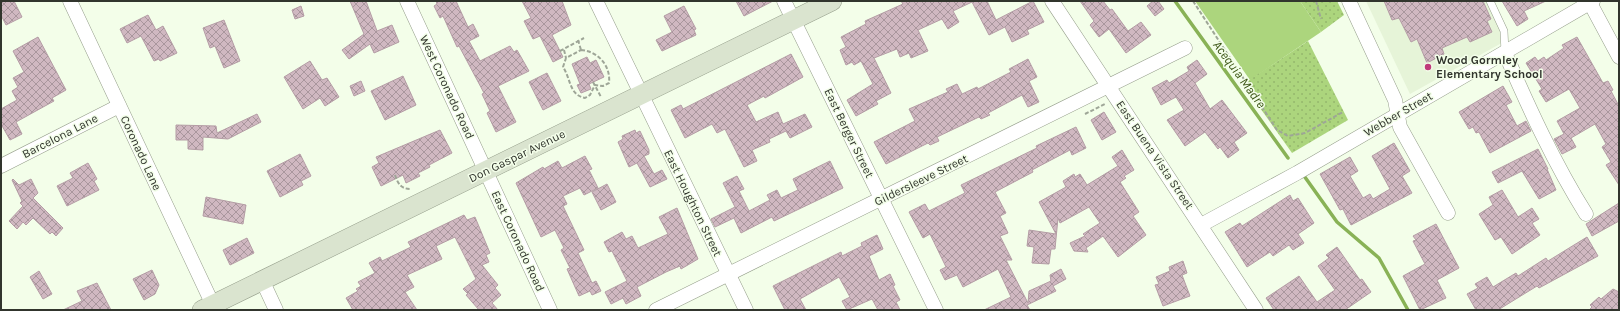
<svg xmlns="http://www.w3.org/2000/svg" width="1620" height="311" font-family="Karla,sans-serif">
	<defs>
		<pattern id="park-dots" width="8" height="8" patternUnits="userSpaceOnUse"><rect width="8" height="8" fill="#acd57d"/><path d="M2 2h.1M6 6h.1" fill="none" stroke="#94b76c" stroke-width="1.8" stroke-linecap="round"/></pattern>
		<pattern id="building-cross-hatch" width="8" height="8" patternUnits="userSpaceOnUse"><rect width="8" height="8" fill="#d0b8c1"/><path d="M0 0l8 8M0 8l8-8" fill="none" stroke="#a9969d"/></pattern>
	</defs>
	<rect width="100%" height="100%" fill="#f3fee9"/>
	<polygon fill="#e6f4d8" points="1366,1 1490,1 1507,40 1410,94"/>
	<polygon fill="#acd57d" points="1195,1 1300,1 1321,32 1250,80"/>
	<g fill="url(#park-dots)">
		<polygon points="1300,1 1337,1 1344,15 1321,32"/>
		<polygon points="1308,41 1348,120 1292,153 1243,84"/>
	</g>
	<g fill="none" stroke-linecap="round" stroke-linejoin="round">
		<g stroke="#89b256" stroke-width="3.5">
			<polyline points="1175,1 1288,158"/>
			<polyline points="1302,173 1337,222 1379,258 1408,310"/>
		</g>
	</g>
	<g fill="url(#building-cross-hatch)" stroke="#b49da5">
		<polygon points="1,1 14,1 22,17 6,25 1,15"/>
		<polygon points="350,1 366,1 377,31 392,25 399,42 374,53 370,44 349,59 342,50 364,34"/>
		<polygon points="436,1 456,1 468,27 473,24 479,36 469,41 480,61 510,46 514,52 517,50 529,71 498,86 516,122 496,132 487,113 490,111 482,94 484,93 459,46 457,47 443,16 440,18 434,6 437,4"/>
		<polygon points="522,1 562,1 571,25 552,35 563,57 553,62 540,36 533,39 524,21 531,18"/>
		<polygon points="736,1 773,1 744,16"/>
		<polygon points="901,1 987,1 996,20 1033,1 1044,22 1027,30 1029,34 1012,42 1005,27 989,35 972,2 953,11 959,22 948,29 942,19 918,30 928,51 911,58 909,53 900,57 897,49 874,58 891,93 876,101 878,104 856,116 847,100 873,84 861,61 854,65 852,62 846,65 840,50 846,47 841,37 866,24 865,21 903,4"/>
		<polygon points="1080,1 1103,1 1110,10 1112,9 1128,31 1141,22 1151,35 1126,53 1109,29 1099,37 1090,25 1094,21"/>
		<polygon points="1153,1 1158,1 1164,9 1155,16 1147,6"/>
		<polygon points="1384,1 1483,1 1491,19 1487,21 1492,32 1470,42 1467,37 1442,48 1444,54 1427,63 1417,39 1411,42 1399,18 1392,20"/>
		<polygon points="1502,1 1546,1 1524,11 1528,19 1517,26"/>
		<polygon points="301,6 304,16 295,19 292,10"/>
		<polygon points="684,6 696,29 694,30 696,35 662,51 656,40 672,32 664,16"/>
		<polygon points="148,15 156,30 163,26 177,53 160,61 159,59 154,61 141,36 127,43 120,29"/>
		<polygon points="224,20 240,61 224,68 215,46 210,48 203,28"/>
		<polygon points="38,37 66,90 52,98 54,101 16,122 22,134 10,140 1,124 1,109 17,100 12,91 18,87 13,78 24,72 13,51"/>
		<polygon points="1577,37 1603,83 1608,81 1613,90 1611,91 1619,106 1619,185 1606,165 1611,162 1602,147 1606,144 1595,124 1571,138 1576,147 1562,154 1554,139 1564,134 1557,121 1580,108 1569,89 1546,102 1539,91 1542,89 1526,63 1535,57 1538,61 1544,57 1546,60 1564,48 1562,45"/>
		<polygon points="791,54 803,77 765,98 764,96 747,105 756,122 778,112 783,124 805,114 812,127 790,138 786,131 769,139 770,142 752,150 757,161 744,167 725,129 717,133 712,124 685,138 671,110 681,105 683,109"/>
		<polygon points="587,57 590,63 596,60 604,77 589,84 591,89 581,93 577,85 580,84 572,64"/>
		<polygon points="1028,59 1037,77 1029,81 1039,102 1028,107 1022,95 988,113 990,115 981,119 979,117 937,137 939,141 930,145 928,143 886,164 874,142 915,121 909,109 948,92 946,89 957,84 962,94 977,87 978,89 1011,72 1009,69"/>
		<polygon points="1197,60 1207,74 1195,83 1210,109 1222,100 1247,133 1234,142 1239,150 1228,158 1220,147 1218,149 1205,132 1185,146 1167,120 1184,110 1176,97 1161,105 1152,88 1167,80 1169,83 1189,71 1187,67"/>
		<polygon points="310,61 322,80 327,78 339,97 325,106 320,98 303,109 284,77"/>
		<polygon points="547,73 561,101 543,110 529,82"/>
		<polygon points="403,76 416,105 385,120 371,91"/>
		<polygon points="361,81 365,91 354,96 350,86"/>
		<polygon points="1503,86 1512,102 1506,105 1517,126 1526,121 1531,131 1490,153 1479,132 1476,133 1473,127 1469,129 1459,112"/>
		<polygon points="1104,112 1116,132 1102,140 1091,120"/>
		<polygon points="257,114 261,122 228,139 203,137 203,150 188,149 188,140 176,140 176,125 216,126 217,133"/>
		<polygon points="1076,127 1086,148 1072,155 1070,150 1032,170 1033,172 995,192 1006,213 1000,216 1008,233 1000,236 1012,260 1006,260 1028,303 1029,291 1051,281 1050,275 1061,269 1066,279 1053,286 1056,291 1027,305 1030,310 984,310 1011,297 998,269 963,287 957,275 945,280 940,270 946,267 930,234 923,238 909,212 925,204 929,211 965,193 961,185 1037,148 1036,146"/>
		<polygon points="440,130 452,153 429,165 430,167 418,173 420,176 406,183 403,175 381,186 372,167 379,163 376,157"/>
		<polygon points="635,130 636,133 640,131 649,150 649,154 644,156 654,174 662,170 667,179 650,187 637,163 629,167 618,142 623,139 622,136"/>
		<polygon points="1394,143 1410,171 1402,176 1412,193 1351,225 1343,209 1340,210 1320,174 1350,157 1358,171 1350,176 1363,198 1370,194 1373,199 1390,189 1372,156"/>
		<polygon points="1538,149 1548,169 1547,169 1556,190 1539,199 1522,171 1498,183 1492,172"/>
		<polygon points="1122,150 1134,170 1124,176 1126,178 1120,182 1139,212 1133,216 1146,235 1118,257 1103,236 1086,248 1088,252 1074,251 1070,243 1085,236 1083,234 1100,223 1089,207 1060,223 1058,218 1055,249 1051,249 1049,264 1032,263 1034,247 1027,246 1029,230 1056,234 1039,202 1066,187 1063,181 1074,174 1075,177 1080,174 1087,185 1118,166 1112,157"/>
		<polygon points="300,154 311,176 301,181 303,185 280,197 267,171"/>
		<polygon points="585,156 592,169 589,170 598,188 584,195 580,188 563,196 567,204 563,206 584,250 578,253 592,283 596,281 601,291 592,295 590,291 579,296 567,269 570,268 561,250 564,248 555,230 541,237 516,183 543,167 544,169 558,161 562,168"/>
		<polygon points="830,161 843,188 774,221 772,217 741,233 734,218 715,227 711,219 735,207 723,183 737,176 744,189 739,191 749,211 770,200 767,195 777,190 781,198 798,190 793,179"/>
		<polygon points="88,163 97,179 94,181 99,190 67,206 57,186 73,178 70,173"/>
		<polygon points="13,179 19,185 31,179 38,193 33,198 63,228 56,236 52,232 50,234 33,218 26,225 23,222 17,229 9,221 23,206 20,203 22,201 12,180"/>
		<polygon points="607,184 616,202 601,210 592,192"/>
		<polygon points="1502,190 1518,217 1532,208 1539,219 1532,223 1540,235 1512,254 1501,237 1495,240 1479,214 1493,205 1489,197"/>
		<polygon points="1290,195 1293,201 1298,198 1314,223 1298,234 1304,243 1293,250 1289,245 1273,256 1270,252 1247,267 1225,232 1240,223 1242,226"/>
		<polygon points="206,197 246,205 243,224 203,216"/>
		<polygon points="1619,203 1619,221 1592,236 1586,224"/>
		<polygon points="677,208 698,259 681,269 680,266 666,272 637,287 641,296 626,304 623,298 611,304 605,292 627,281 612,251 609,252 604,242 622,232 626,239 632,236 638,248 668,234 659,217"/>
		<polygon points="464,215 467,220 475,217 490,253 486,255 489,262 482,265 498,285 495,288 501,295 492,303 498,310 479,310 466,295 468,294 463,289 476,279 455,237 436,246 442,259 407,275 414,287 405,292 417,310 353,310 346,298 358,291 356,289 361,286 358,282 375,273 369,263 380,257 382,261 411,247 408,242"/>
		<polygon points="1436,224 1459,268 1437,280 1446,298 1420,310 1403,276 1425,264 1413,241 1416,240 1413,236"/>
		<polygon points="877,235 883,249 869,256 879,280 890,274 895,285 893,286 900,300 896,302 900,310 878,310 872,299 847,310 842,301 850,297 839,277 800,299 806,310 785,310 773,286 841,252 842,256 862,246 861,243"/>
		<polygon points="1587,237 1598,256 1539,288 1537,286 1498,310 1476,310 1467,294 1478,288 1475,284 1487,277 1493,287 1516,273 1518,276 1546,258 1548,261"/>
		<polygon points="247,238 254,253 230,265 223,250"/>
		<polygon points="1337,247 1360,280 1362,279 1371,292 1345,310 1274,310 1266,298 1299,276 1317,302 1335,290 1318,266 1329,258 1326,255"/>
		<polygon points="1183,261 1187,273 1182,275 1190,296 1163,306 1155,285 1159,284 1156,277 1170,271 1169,267"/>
		<polygon points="152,270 159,285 155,294 144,300 133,279"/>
		<polygon points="39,271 52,294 43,299 30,277"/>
		<polygon points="97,283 111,310 63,310 82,301 77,291"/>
		<polygon points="1613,289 1619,292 1619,310 1589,310 1592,307 1590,305 1599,297 1601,299"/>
	</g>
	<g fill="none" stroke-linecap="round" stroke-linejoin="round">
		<defs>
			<polyline id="lane" points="1490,1 1504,31 1505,53"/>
			<g id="street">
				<polyline points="70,1 213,305"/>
				<polyline points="407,1 550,310"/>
				<polyline points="596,1 746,310"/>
				<polyline points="784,1 936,310"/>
				<polyline points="1052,1 1256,310"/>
				<polyline points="1349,1 1395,100 1400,127 1448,213"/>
				<polyline points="1589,1 1619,57"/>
				<path d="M1505,53C1529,108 1554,163 1586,214"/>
				<polyline points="1,166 119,106"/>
				<polyline points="1201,225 1297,173 1593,1"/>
				<polyline points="262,280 276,310"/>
				<polyline points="656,310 1185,48"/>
			</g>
			<polyline id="secondary" points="202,310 832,1"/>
		</defs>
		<use href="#lane" stroke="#959e8b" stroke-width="8"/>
		<use href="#street" stroke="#959e8b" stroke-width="15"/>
		<use href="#secondary" stroke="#959e8b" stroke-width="20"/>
		<g stroke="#9ea697" stroke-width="2" stroke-dasharray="4 2" stroke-linecap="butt">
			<polyline points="1193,1 1277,130 1288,136 1305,133 1343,112"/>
			<polyline points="1316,1 1321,19"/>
			<polyline points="578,40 581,50"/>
			<polyline points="564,50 566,58"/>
			<path d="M581,50C598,51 611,66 609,83L603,86L595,85L590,95L585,98C569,95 571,79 563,67L566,58Z"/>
			<polyline points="560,51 584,38"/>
			<polyline points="593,82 601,97"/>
			<polyline points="1085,114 1105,104"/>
			<path d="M395,175C398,184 401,189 411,189"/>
		</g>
		<use href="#lane" stroke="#fff" stroke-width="7"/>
		<use href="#street" stroke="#fff" stroke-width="14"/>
		<use href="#secondary" stroke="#dae4cf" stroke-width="19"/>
	</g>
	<circle fill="#c03a7b" stroke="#f3fee9" stroke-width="1.5" cx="1428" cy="67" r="4"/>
	<g text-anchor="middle" stroke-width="3" stroke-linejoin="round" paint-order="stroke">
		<g font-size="12" font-weight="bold" fill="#31352d" stroke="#f3fee9" text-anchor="start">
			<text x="1436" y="64">Wood Gormley<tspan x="1436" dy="14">Elementary School</tspan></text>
		</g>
		<g font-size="12" fill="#31352d" stroke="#f3fee9">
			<text transform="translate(447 87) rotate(65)" y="4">West Coronado Road</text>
			<text transform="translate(1398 114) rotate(-30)" y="4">Webber Street</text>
			<text transform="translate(849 133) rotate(64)" y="4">East Berger Street</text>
			<text transform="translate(60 136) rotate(-27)" y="4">Barcelona Lane</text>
			<text transform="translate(141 153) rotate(65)" y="4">Coronado Lane</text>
			<text transform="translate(1155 155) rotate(56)" y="4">East Buena Vista Street</text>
			<text transform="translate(517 156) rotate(-26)" y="4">Don Gaspar Avenue</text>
			<text transform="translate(921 180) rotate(-26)" y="4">Gildersleeve Street</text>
			<text transform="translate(693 203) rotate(64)" y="4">East Houghton Street</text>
			<text transform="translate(518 241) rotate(65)" y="4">East Coronado Road</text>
		</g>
		<g font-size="13" font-style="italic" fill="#3a5413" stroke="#f3fee9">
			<text transform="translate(1240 74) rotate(54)" y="5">Acequia Madre</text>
		</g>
	</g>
	<rect width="1620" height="311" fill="none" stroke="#31352d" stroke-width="4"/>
</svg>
